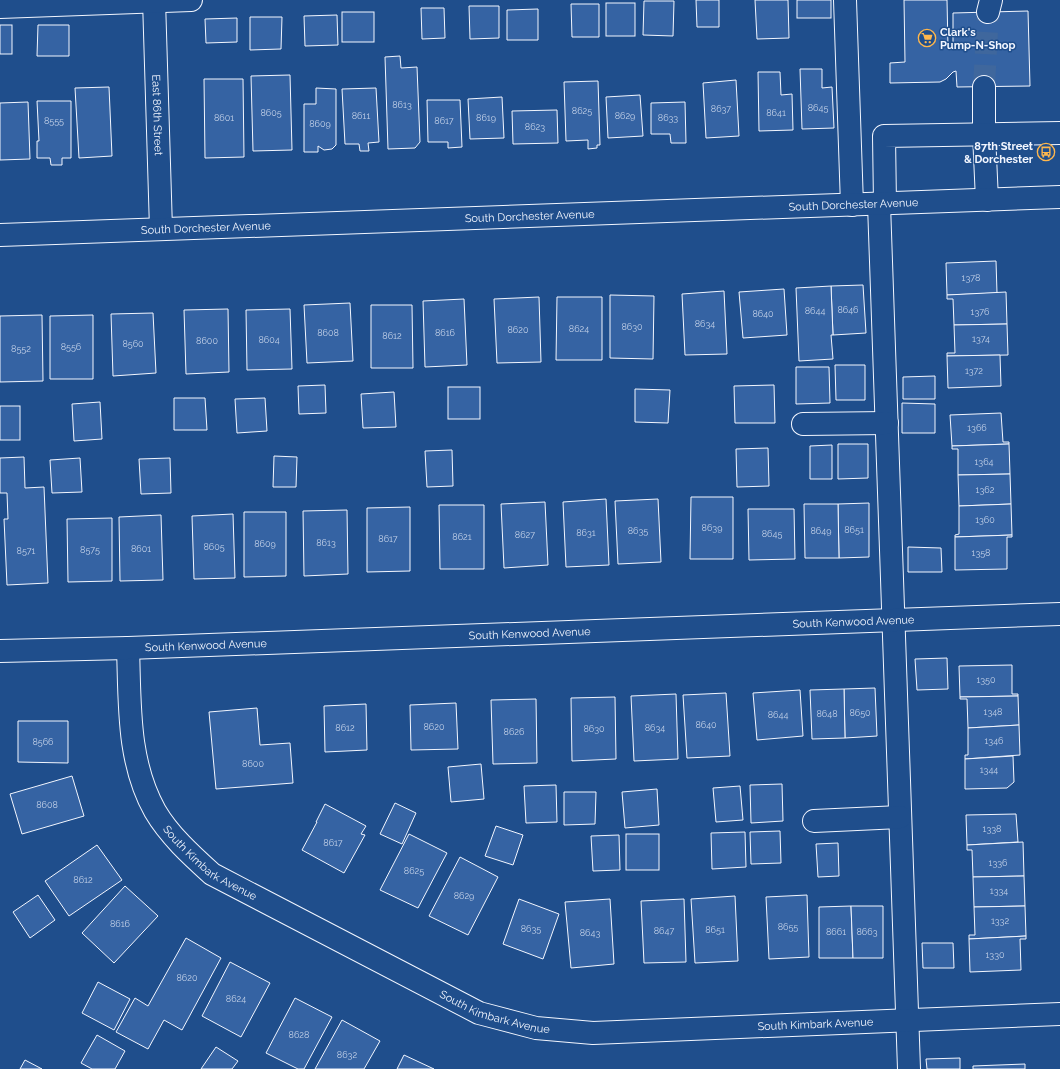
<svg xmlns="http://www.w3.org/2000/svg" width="1060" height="1069" font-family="Raleway,sans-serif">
	<rect width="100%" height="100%" fill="#1f4e8c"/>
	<g fill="#3563a3" stroke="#f2f6ff">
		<polygon points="696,0 719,0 719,27 697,27"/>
		<polygon points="755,0 788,0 789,38 757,39"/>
		<rect x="797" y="0" width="34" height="18"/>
		<polygon points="904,0 947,0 948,47 953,47 953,13 1028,11 1030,86 957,87 956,71 953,72 946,79 940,82 890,83 890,63 905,62"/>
		<polygon points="644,1 674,1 673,36 643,35"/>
		<rect x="606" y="3" width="29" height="33"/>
		<polygon points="571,4 599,4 599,37 572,37"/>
		<polygon points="469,6 499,6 499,38 470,39"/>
		<polygon points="421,8 444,8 445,38 422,39"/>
		<polygon points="538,9 538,40 507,40 507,10"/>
		<rect x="342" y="12" width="32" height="30"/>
		<polygon points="337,15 338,45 305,46 304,16"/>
		<polygon points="250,17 282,17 281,49 250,50"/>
		<polygon points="237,18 237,42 206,43 205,19"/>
		<rect x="0" y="25" width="12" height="29"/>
		<polygon points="38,25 69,25 69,56 37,56"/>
		<polygon points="400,56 401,68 417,67 420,142 415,148 388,149 385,57"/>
		<polygon points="800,69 822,69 822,88 832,87 834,128 802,129"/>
		<polygon points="758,72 780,72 781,95 792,94 793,130 759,131"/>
		<polygon points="290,75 292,150 253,151 251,76"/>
		<polygon points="204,79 243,79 244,157 205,158"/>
		<polygon points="736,80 739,136 706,138 703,83"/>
		<polygon points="598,81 600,145 597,145 597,148 588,149 588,140 566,141 564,82"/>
		<polygon points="109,87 112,156 79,158 75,88"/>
		<polygon points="316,88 336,89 336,145 332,149 324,150 318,146 318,152 304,152 304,104 316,104"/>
		<polygon points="376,88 379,142 368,143 369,151 360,151 359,144 345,144 342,89"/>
		<polygon points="640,95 643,136 608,138 606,97"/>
		<polygon points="502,97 504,138 470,139 468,99"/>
		<polygon points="427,100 460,100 462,147 448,148 448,142 428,142"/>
		<polygon points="37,101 71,101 71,158 62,158 62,165 51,165 50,158 37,158 37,141 39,141"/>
		<polygon points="28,102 30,159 0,160 0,103"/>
		<polygon points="685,102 686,143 671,143 670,134 651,134 651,103"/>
		<polygon points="557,110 558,143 513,144 512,111"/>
		<polygon points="996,261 997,293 947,295 946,263"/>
		<polygon points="863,285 866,333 833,335 831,286"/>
		<polygon points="831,286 833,335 831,335 833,359 799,361 796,288"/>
		<polygon points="784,289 787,335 743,338 739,292"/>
		<polygon points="724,291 727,354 685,355 682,294"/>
		<polygon points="1006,292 1007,324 954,325 953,299 947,299 947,295"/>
		<polygon points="610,295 654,296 653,359 610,358"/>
		<polygon points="539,297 541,362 497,363 494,299"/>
		<polygon points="557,297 602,297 602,360 556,360"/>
		<polygon points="464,299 467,365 425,367 423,301"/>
		<polygon points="350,303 353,361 307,363 304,305"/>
		<polygon points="371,305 412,305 413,368 371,368"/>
		<polygon points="228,309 229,372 186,374 184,310"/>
		<polygon points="290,309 292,369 247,370 246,310"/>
		<polygon points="153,313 156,373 113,376 111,314"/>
		<polygon points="42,315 43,381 0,382 0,316"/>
		<polygon points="93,315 93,379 50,379 50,316"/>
		<polygon points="1007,324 1008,355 947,356 947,353 955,353 954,325"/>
		<polygon points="1000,355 1001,386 948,388 947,356"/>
		<polygon points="835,365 865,365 865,400 836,400"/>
		<polygon points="796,367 829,367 830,403 796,404"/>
		<polygon points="935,376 935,399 903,399 903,377"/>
		<polygon points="325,385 326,413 299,414 298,386"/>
		<polygon points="774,385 775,423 735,423 734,386"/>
		<rect x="448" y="387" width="32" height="32"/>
		<polygon points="635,389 670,390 668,423 635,422"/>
		<polygon points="394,392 396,427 363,428 361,394"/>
		<polygon points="174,398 205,398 207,430 174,430"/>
		<polygon points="265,398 267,431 237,433 235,399"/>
		<polygon points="100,402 102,439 74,441 72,404"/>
		<polygon points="902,403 935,404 935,433 902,433"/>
		<rect x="0" y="406" width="20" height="34"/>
		<polygon points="1001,413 1003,442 1009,442 1009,444 952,446 950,415"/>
		<polygon points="838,444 868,444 868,478 838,479"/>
		<polygon points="1009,444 1010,474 958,475 958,449 952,449 952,446"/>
		<polygon points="832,445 832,479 810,479 810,446"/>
		<polygon points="768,448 769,486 737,487 736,449"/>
		<polygon points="452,450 453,486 427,487 425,451"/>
		<polygon points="274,456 297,457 296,487 273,487"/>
		<polygon points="24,457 25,488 44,487 48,583 7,585 4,519 8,519 7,493 0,493 0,458"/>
		<polygon points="80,458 82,492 52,493 50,460"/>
		<polygon points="170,458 171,493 141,494 139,459"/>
		<polygon points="1010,474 1011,504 959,506 958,475"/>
		<polygon points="691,497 733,497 733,559 690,559"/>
		<polygon points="606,499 609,565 566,567 563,502"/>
		<polygon points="658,499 661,562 618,564 615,501"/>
		<polygon points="545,502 548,565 504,568 501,504"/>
		<polygon points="869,503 869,557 839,558 838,504"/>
		<polygon points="804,504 838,504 839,558 805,558"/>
		<polygon points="1011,504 1012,535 955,537 955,535 959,534 959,506"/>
		<polygon points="439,505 484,505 484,569 440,569"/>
		<polygon points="410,507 410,571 367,572 367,508"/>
		<polygon points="748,509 794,509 795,559 749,560"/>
		<polygon points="347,510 348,574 304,576 303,511"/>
		<polygon points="244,512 286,512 286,576 244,577"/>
		<polygon points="233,514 235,578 194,579 192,516"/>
		<polygon points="161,515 163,580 120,581 119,517"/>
		<polygon points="112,518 112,581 68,582 67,519"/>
		<polygon points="1012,535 1012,537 1007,537 1007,569 955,570 955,537"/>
		<polygon points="908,547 941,548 942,572 908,572"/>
		<polygon points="947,658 948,689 917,690 915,659"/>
		<polygon points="1012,665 1012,694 1018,694 1018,696 960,697 959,666"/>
		<polygon points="875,688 877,736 845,738 844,689"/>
		<polygon points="844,689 845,738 812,739 810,690"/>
		<polygon points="800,690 803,736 757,740 753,693"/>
		<polygon points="726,693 730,756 687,758 683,695"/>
		<polygon points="676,694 678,759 634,761 631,696"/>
		<polygon points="1018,696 1019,725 968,728 967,699 960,699 960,697"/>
		<polygon points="615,697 616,759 572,761 571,698"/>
		<polygon points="536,699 537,763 493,764 491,700"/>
		<polygon points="456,703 458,749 411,750 410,705"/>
		<polygon points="366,704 367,750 325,752 324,706"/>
		<polygon points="257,708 260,745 290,743 293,783 216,789 209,712"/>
		<polygon points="18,721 68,721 68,763 18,762"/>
		<polygon points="1019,725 1020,755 965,759 965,755 968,755 968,728"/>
		<polygon points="1013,756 1014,782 1007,788 965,789 965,759"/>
		<polygon points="481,764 484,799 451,802 448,767"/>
		<polygon points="72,776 84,816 22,834 10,794"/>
		<polygon points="782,784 783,821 751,823 750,785"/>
		<polygon points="556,785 557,822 526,823 524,786"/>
		<polygon points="740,786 743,820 716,822 713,788"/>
		<polygon points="657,789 659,825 625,828 622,792"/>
		<polygon points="564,792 596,792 595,824 564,825"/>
		<polygon points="395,803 416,813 402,844 380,834"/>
		<polygon points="325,804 366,826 361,834 365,835 344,873 302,850 317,822 316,822"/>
		<polygon points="1016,814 1018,842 967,845 966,815"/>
		<polygon points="496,826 523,835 513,865 485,856"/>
		<polygon points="780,831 781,863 751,864 750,832"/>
		<polygon points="745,832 746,867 712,869 711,833"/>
		<polygon points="409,834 447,853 418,908 380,890"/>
		<rect x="626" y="834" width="33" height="36"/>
		<polygon points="619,835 620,870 593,871 591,836"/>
		<polygon points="1023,842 1024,876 973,877 972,850 967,850 967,845"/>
		<polygon points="838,843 839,876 818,877 816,844"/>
		<polygon points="97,845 122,880 69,916 45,881"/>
		<polygon points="460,857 498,877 468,935 429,916"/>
		<polygon points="1024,876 1025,906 974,907 973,877"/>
		<polygon points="125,886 158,916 114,963 82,933"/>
		<polygon points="38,895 55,920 30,938 13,912"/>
		<polygon points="807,895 809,957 769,959 766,897"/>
		<polygon points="735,896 738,961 695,963 691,899"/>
		<polygon points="519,899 559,914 543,959 503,944"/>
		<polygon points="610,899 614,964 571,968 565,902"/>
		<polygon points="684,899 686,962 644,963 641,901"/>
		<polygon points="851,906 853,958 819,958 819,907"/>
		<polygon points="851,906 883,906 883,958 853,958"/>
		<polygon points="1025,906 1026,936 969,939 969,935 975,935 974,907"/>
		<polygon points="1026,936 1026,939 1020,939 1021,970 970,972 969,939"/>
		<polygon points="186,938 221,958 182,1030 164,1020 148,1049 116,1032 135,998 148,1006"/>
		<polygon points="922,943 953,943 954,968 923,968"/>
		<polygon points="230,962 270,983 241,1037 202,1016"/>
		<polygon points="98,982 130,999 114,1030 82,1013"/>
		<polygon points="295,998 332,1017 304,1069 298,1069 266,1053"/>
		<polygon points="342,1020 380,1041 364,1069 315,1069"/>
		<polygon points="97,1035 125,1051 115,1069 92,1069 81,1063"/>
		<polygon points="216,1047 238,1061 232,1069 201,1069"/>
		<polygon points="404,1055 434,1069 397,1069"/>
		<polygon points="960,1058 960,1069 927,1069 926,1059"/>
		<polygon points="25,1060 42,1069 20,1069"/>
		<polygon points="1025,1064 1025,1069 973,1069 973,1066"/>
	</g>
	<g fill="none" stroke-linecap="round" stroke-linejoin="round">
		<polyline stroke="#3f679d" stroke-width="22" stroke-dasharray="22 11" stroke-linecap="butt" points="984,87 988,12"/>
		<defs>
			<g id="minor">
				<path id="s1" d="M154,0L161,229"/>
				<polyline points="845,0 852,205"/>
				<polyline points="0,7 191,0"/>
				<polyline points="988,12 991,0"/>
				<polyline points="984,87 984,134 987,200"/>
				<polyline points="879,204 909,1069"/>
				<polyline points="885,204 884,136 1060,133"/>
				<path id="s2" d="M0,235L1060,197"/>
				<polyline points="803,424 887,423"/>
				<path id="s3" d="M128,648C130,703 127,761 155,811C169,835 191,855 212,874L479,1013L536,1028L593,1033L1060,1014"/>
				<path id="s4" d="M0,651L128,648L1060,614"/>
				<polyline points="814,821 900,817"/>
			</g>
		</defs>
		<use href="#minor" stroke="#f2f6ff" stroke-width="24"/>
		<use href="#minor" stroke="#1f4e8c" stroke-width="22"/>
	</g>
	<defs>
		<symbol id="supermarket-ring" viewBox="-11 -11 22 22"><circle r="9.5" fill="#1f4e8c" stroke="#ffb74d" stroke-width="1.5"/><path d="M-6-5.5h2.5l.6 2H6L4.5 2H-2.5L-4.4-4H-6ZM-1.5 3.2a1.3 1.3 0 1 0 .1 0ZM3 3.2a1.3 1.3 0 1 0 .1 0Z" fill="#ffb74d"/></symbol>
		<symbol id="bus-ring" viewBox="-11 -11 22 22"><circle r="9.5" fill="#1f4e8c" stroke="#ffb74d" stroke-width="1.5"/><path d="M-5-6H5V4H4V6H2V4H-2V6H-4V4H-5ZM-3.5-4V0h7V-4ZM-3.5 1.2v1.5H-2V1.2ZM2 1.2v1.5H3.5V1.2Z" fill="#ffb74d"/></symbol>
	</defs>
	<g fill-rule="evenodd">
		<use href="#supermarket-ring" x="917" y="28" width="20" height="20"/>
		<use href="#bus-ring" x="1036" y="142" width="20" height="20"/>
	</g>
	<g text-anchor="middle" stroke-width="3" stroke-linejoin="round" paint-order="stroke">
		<g font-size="9" fill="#c3d1e8">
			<text x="402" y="108">8613</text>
			<text x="818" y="111">8645</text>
			<text x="721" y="112">8637</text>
			<text x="582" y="114">8625</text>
			<text x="271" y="116">8605</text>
			<text x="776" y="116">8641</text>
			<text x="361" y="119">8611</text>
			<text x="625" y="119">8629</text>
			<text x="224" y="121">8601</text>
			<text x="486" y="121">8619</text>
			<text x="668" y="121">8633</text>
			<text x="54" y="124">8555</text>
			<text x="444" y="124">8617</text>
			<text x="320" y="127">8609</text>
			<text x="535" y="130">8623</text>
			<text x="971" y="281">1378</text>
			<text x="848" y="313">8646</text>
			<text x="815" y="314">8644</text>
			<text x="980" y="315">1376</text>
			<text x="763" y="317">8640</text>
			<text x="705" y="327">8634</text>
			<text x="632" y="330">8630</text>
			<text x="579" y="332">8624</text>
			<text x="518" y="333">8620</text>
			<text x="328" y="336">8608</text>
			<text x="445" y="336">8616</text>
			<text x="392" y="339">8612</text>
			<text x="981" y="342">1374</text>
			<text x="269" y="343">8604</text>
			<text x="207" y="344">8600</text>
			<text x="133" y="347">8560</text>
			<text x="71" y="350">8556</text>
			<text x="21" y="352">8552</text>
			<text x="974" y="374">1372</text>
			<text x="977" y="431">1366</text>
			<text x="984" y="465">1364</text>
			<text x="985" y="493">1362</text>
			<text x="985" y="523">1360</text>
			<text x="712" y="531">8639</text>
			<text x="854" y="533">8651</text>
			<text x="638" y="534">8635</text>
			<text x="821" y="534">8649</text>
			<text x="586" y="536">8631</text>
			<text x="772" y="537">8645</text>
			<text x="525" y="538">8627</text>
			<text x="462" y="540">8621</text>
			<text x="388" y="542">8617</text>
			<text x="326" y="546">8613</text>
			<text x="265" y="547">8609</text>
			<text x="214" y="550">8605</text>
			<text x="141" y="552">8601</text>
			<text x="90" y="553">8575</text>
			<text x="26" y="554">8571</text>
			<text x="981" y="556">1358</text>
			<text x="986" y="683">1350</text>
			<text x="993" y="715">1348</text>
			<text x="860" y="716">8650</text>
			<text x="827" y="717">8648</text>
			<text x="778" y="718">8644</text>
			<text x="706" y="728">8640</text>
			<text x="434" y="730">8620</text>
			<text x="345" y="731">8612</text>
			<text x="655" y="731">8634</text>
			<text x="594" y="732">8630</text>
			<text x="514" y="735">8626</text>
			<text x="994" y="744">1346</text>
			<text x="43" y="745">8566</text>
			<text x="253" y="767">8600</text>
			<text x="989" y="773">1344</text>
			<text x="47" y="808">8608</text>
			<text x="992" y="832">1338</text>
			<text x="333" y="846">8617</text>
			<text x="998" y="866">1336</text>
			<text x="414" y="874">8625</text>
			<text x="83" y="883">8612</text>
			<text x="999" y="894">1334</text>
			<text x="464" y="899">8629</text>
			<text x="1000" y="924">1332</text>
			<text x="120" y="927">8616</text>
			<text x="788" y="930">8655</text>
			<text x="531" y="932">8635</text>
			<text x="715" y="933">8651</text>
			<text x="664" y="934">8647</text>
			<text x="836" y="935">8661</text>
			<text x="867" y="935">8663</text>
			<text x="590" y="936">8643</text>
			<text x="995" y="958">1330</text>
			<text x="187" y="981">8620</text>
			<text x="236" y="1002">8624</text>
			<text x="299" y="1038">8628</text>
			<text x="347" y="1058">8632</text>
		</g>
		<g font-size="11" font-weight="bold" fill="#f2f6ff" stroke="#1f4e8c" text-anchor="start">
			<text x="940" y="36">Clark's<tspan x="940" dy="13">Pump-N-Shop</tspan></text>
			<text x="1033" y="150" text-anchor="end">87th Street<tspan x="1033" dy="13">&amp; Dorchester</tspan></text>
		</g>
		<g font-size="11" fill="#f2f6ff" stroke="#1f4e8c">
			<text dy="4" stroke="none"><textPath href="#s1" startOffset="115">East 86th Street</textPath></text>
			<text dy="4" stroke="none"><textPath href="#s2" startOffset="854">South Dorchester Avenue</textPath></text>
			<text dy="4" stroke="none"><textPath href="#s2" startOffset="530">South Dorchester Avenue</textPath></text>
			<text dy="4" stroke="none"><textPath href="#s2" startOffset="206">South Dorchester Avenue</textPath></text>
			<text dy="4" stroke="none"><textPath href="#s4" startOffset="854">South Kenwood Avenue</textPath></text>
			<text dy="4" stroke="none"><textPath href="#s4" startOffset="530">South Kenwood Avenue</textPath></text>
			<text dy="4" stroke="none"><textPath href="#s4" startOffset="206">South Kenwood Avenue</textPath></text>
			<text dy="4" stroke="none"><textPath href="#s3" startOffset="244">South Kimbark Avenue</textPath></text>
			<text dy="4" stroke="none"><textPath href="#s3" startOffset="568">South Kimbark Avenue</textPath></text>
			<text dy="4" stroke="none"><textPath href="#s3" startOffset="892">South Kimbark Avenue</textPath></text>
		</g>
	</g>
</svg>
